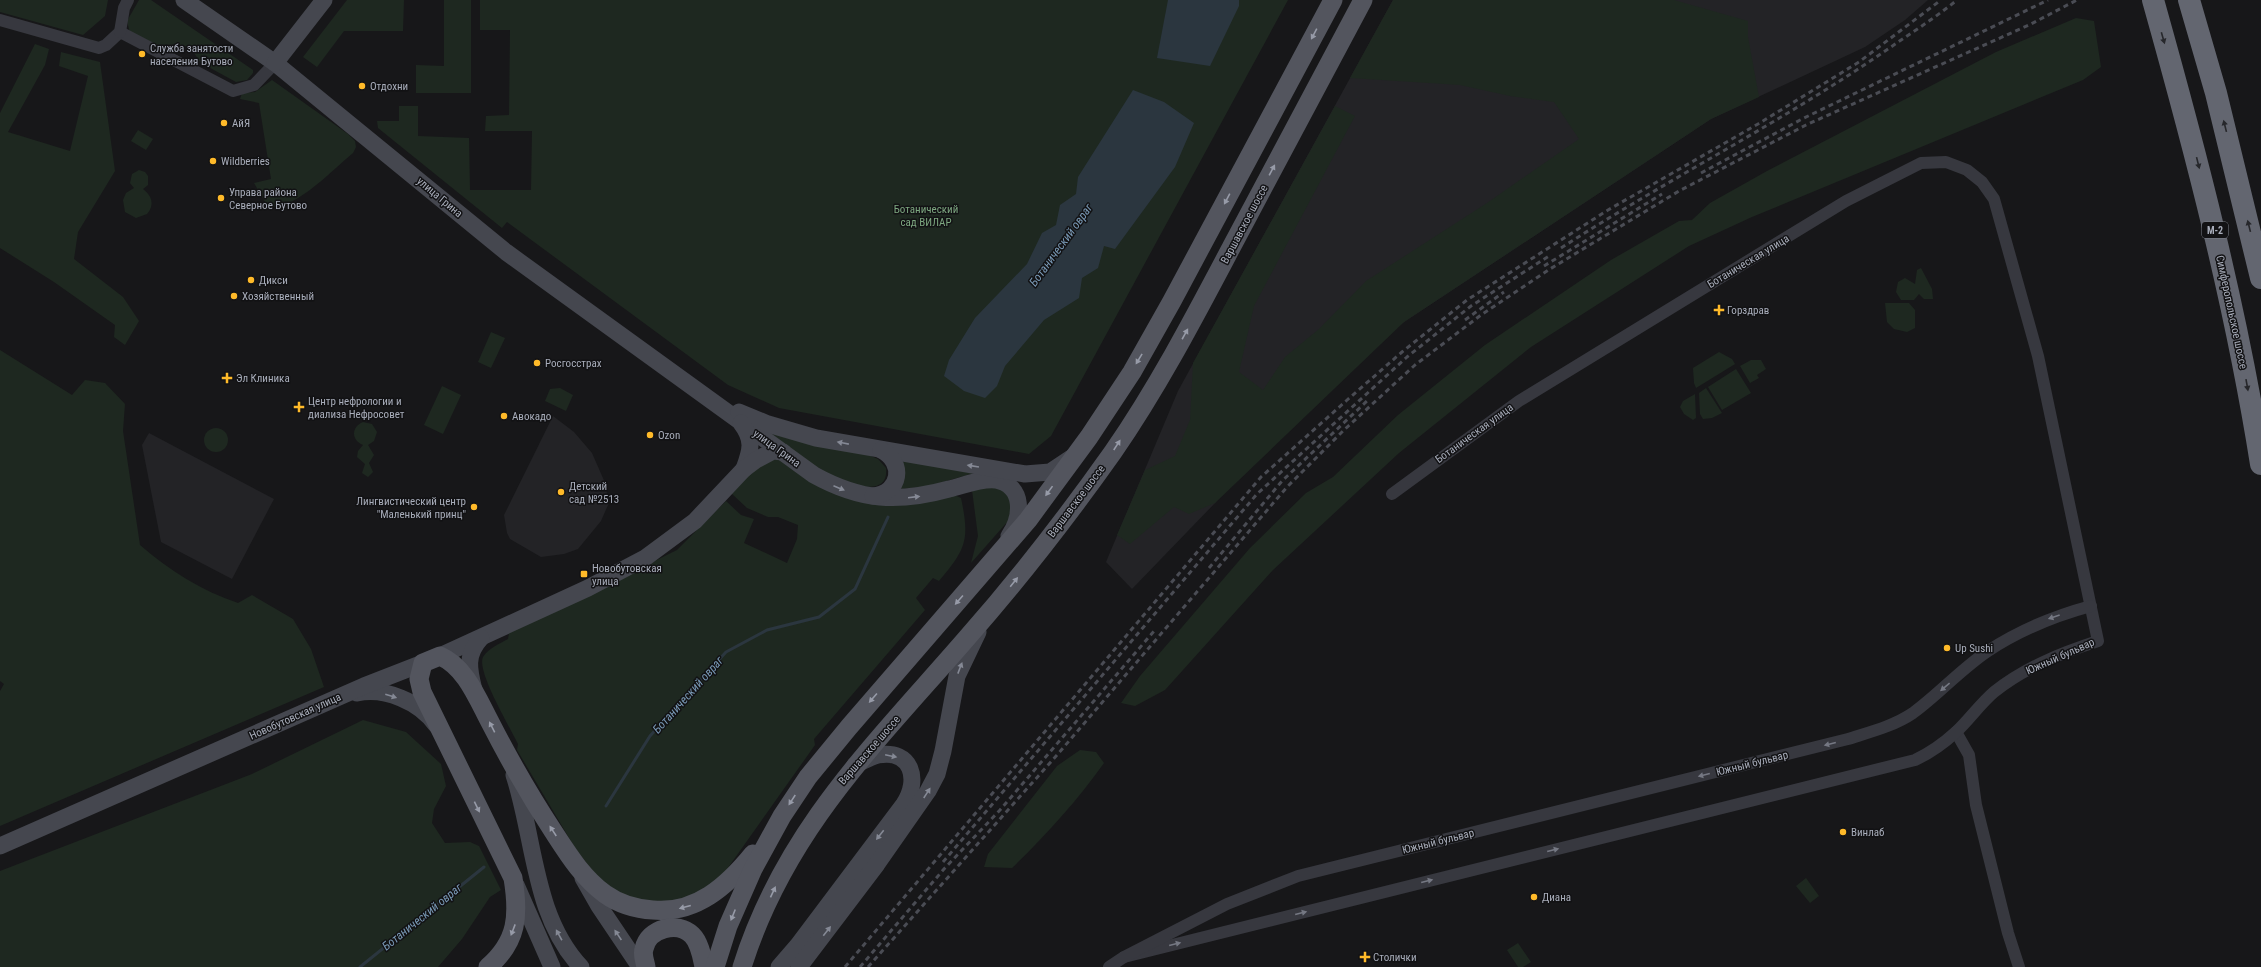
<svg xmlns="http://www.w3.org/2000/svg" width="2261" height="967" font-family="'Roboto Condensed',sans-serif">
	<rect width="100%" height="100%" fill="#171719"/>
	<g fill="#232326">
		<polygon points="1393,0 1928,0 1905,20 1865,47 1711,119 1404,322 1285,421 1215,503 1132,589 1106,562 1178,391"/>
		<polygon points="553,416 574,432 592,453 606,485 608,505 601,521 578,549 564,554 541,557 510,539 507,533 504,515"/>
		<polygon points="149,433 274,499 232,579 161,542 142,445"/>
	</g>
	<g fill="#1e2820">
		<polygon points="0,0 108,0 105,16 83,35 0,12"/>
		<polygon points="139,0 151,0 253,70 253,73 247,80 236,82 201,63 189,46 164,49 130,33 127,21"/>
		<polygon points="347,0 404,0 403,31 344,31 317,67 303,57"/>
		<polygon points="444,0 471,0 471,93 416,93 416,65 444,66"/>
		<polygon points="480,0 1288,0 1051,436 1029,454 779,408 728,385 507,222 502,228 378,128 377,121 399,121 399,106 418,106 418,136 469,138 470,190 531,190 532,131 485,131 486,116 509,115 510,30 480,30"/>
		<polygon points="1393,0 1674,0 1748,21 1748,37 1759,97 1711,119 1404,322 1215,503 1189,514 1174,507 1130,544 1117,535 1145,470 1175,456 1190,420 1193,363 1335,106 1355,116 1254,306 1239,372 1263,390 1285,357 1319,329 1366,281 1487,203 1579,139 1554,102 1510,96 1460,85 1350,78"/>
		<polygon points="2076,18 2094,21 2101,67 2083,80 1752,217 1689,246 1531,347 1399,453 1273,570 1165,690 1135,706 1121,703 1140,676 1250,548 1306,493 1333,477 1398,415 1485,345 1611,260 1679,221 1692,220 1710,203 1767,171 1996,52"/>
		<polygon points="35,44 49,49 45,65 8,132 70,151 88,76 59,66 61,52 100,62 115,171 78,232 74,259 123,297 139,321 125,345 114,337 115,325 54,282 0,248 0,113"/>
		<path d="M272,80L348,134L355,141L356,147L353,153C333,169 295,211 268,207L254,183L271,179L259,103L240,99L242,93L255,92Z"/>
		<polygon points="138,130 153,139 146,150 131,141"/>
		<path d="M139,170L145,172L148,176V185L143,189C152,196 155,205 147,214L136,218L125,212L123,200L126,193L134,188L130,183L132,174Z"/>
		<polygon points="1921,268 1932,289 1933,299 1924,299 1919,294 1914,300 1901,300 1896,292 1898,282 1905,278 1915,284 1917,270"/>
		<polygon points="1885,303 1909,303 1915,310 1915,328 1907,332 1894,329 1887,322"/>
		<polygon points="491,332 505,338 491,368 478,362"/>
		<path d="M0,350L72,395L85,380L105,383L125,404L123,431L140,545C169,570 202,591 238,603L252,595L293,619L311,649L324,687L0,826V691L4,684L0,681Z"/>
		<polygon points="1719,352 1732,359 1735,364 1696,388 1694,383 1693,368"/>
		<polygon points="1751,360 1761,360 1766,369 1757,375 1759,378 1750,383 1740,366"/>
		<polygon points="1736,369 1751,393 1722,410 1708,387"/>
		<polygon points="442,386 461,395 443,434 424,425"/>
		<polygon points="560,388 573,395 566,411 545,401 550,389"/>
		<polygon points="1706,388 1722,413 1712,418 1703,419 1700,414 1699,393"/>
		<polygon points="1695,394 1696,418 1693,420 1684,414 1680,407 1683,401"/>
		<path d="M363,422L372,424L377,432L374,441L368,445L374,455L369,463L373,472L368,477L362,473L365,464L357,457L358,451L363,445C351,440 351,427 363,422Z"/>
		<circle cx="216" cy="440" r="12"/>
		<path d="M769,432L864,453L878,459L886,468C890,504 833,479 818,470C801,460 784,445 769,432Z"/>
		<path d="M777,457L836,494H952L961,498C970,540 966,549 939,581L933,578L916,598L925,610L814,739L815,745L725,872L703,891L675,902L636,901L602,883L575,848L517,750L518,744C511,729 476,671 483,657C489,648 499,644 508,639L509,633L677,550L726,501L741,515L754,519L744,543L787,563L797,539L798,525L778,517H768L747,508L731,493L748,472Z"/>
		<polygon points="897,460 978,472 929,486 893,490"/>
		<polygon points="986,486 1002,489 1012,499 1009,520 971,563 978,536 972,490"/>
		<polygon points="363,720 406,732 441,764 446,786 434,809 432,823 445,843 470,842 479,846 501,890 490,897 462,939 438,967 0,967 0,871 252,774"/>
		<path d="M1080,750L1096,752L1104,763C1077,801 1046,835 1012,868L984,867L988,854L1057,766Z"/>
		<polygon points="1806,878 1819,896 1810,903 1796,886"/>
		<polygon points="1518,943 1531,962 1523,967 1518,967 1507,950"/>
	</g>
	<g fill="#2b363f">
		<polygon points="1168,0 1239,0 1239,6 1210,66 1157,58"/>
		<polygon points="1133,90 1164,102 1194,123 1175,167 1115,249 1104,246 1098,268 1082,278 1079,298 1044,320 1005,366 997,386 985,398 964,391 944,376 949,360 975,318 1027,264 1042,233 1056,225 1060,205 1076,194 1078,177"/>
	</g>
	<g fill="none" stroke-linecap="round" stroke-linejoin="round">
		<g stroke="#2b363f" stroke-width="3">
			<polyline points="606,806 650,736 726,652 767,630 819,617 855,589 888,517"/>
			<polyline points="360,967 484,867"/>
		</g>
		<g stroke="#37383f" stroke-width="12">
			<polyline points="0,20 99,48 106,45 120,32 233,91 254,85 275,63"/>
			<polyline points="120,32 124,8 128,0"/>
			<polyline points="1956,732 1969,755 1976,805 2008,933 2019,967"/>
			<path d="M1124,957L1915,760C1930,753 1944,743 1956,732C1969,720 1980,704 1994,692C2026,667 2061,653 2098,641L2038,356L1994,199L1982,182L1967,170L1946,162L1921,163L1846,201L1519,401L1392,494"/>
			<path d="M1109,967L1124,957L1227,904L1298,876L1848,739C1870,732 1894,726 1913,713C1939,694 1961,669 1988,651C2020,630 2054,616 2091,606"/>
		</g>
		<g stroke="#45474f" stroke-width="17">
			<path d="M184,0L275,63L506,252L814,475C861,501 898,503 949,489C963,486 981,478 996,480C1025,486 1022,517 1009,536"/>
			<polyline points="275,63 324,0"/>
			<polyline points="739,412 768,424 816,438 1025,474 1050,472 1071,458"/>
			<path d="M741,423C754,440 751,450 744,469"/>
			<path d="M873,496C901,493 905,462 881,450"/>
			<polyline points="440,656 588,588 645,558 695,521 744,469 756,460 773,451 783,452"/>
			<path d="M474,690C469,670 465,655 481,638"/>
			<path d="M357,693C385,687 420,702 436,725"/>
			<path d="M514,775C535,839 533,916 581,967"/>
			<polyline points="0,846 364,686 423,663"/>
			<polyline points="583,878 599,906 640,967"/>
			<polyline points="516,885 552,967"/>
			<path d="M779,967L798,945L904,804C920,780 912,749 878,755C870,757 862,762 855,765"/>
			<polyline points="799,967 877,864 928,791 937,774 943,751 957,676 978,632"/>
		</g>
		<g stroke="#53555e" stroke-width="19">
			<path d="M488,967C518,941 519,915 513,878L422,692L419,679L423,663L440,656C466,667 478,700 491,724C510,761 530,796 553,831C568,854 582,877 605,894C619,904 636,909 653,910C696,914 727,886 753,854"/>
			<path d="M646,967C645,961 642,955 644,949C648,928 678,921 692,935C700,943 702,957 704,967"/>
			<polyline points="715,967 728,926 753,869 782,816 808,777 849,727 1028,520 1089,437 1132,372 1172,301 1333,0"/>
			<path d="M742,967C785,830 875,744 966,639C1018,580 1067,517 1113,452C1158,387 1195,316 1232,246C1275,164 1319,82 1363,0"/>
		</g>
		<g stroke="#636670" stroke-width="22">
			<path d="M2153,0C2196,153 2236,306 2261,464"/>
			<polyline points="2189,0 2216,93 2261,278"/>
		</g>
		<g stroke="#4a4c54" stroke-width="3" stroke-dasharray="5 4" stroke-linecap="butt">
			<polyline points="1701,173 1802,119 2048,0"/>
			<path d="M1561,248C1668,179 1782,122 1888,49C1911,33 1935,18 1957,0"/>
			<polyline points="1544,266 1662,194"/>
			<polyline points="1465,320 1504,292"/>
			<polyline points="1209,568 1282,481 1367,401"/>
			<polyline points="943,862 1257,494 1407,357 1471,306 1549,256"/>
			<polyline points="845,967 1261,477 1346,401 1402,352 1467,300 1608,210 1758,124 1859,62 1941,0"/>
			<polyline points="860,967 944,869 1000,810 1155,630"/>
			<polyline points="868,967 1057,755 1287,487 1344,430 1415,365 1481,315 1550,269 1679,191 1806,125 2029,25 2077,0"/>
		</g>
	</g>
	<defs><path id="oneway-solid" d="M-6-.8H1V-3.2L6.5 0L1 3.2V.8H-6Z"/></defs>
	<g fill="#979ba8">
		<use href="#oneway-solid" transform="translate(1314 34) rotate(118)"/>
		<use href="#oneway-solid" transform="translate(1272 170) rotate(-62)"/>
		<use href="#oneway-solid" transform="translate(1227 199) rotate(118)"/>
		<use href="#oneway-solid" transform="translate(1185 334) rotate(-61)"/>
		<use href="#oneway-solid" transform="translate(1139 359) rotate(121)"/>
		<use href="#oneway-solid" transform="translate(1117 445) rotate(-57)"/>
		<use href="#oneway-solid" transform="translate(1049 491) rotate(126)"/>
		<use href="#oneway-solid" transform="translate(1014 582) rotate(-51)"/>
		<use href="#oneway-solid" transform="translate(959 600) rotate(131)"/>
		<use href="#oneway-solid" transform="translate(873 698) rotate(131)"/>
		<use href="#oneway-solid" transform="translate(492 727) rotate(-117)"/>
		<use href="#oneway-solid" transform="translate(792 800) rotate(123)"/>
		<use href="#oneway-solid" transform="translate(477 807) rotate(64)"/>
		<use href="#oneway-solid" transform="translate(553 831) rotate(-123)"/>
		<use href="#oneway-solid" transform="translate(773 892) rotate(-65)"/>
		<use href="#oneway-solid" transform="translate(685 907) rotate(165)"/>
		<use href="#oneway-solid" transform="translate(733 915) rotate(112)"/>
		<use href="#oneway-solid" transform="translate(513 930) rotate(111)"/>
	</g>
	<g fill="#26272b">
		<use href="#oneway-solid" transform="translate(2163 38) rotate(74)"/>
		<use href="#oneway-solid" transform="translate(2225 126) rotate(-104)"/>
		<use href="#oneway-solid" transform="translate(2198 163) rotate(76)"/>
		<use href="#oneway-solid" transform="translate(2249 226) rotate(-104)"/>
		<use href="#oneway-solid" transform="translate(2247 385) rotate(80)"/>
	</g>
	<g fill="#858995">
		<use href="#oneway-solid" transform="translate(843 443) rotate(-169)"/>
		<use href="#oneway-solid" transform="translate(973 466) rotate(-171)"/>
		<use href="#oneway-solid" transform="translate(839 488) rotate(23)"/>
		<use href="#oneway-solid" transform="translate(914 497) rotate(-7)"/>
		<use href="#oneway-solid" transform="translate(960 668) rotate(-69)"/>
		<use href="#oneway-solid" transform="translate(391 696) rotate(17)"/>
		<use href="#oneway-solid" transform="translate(891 756) rotate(12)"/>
		<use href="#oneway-solid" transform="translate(927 793) rotate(-57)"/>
		<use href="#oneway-solid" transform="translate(880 835) rotate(128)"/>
		<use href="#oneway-solid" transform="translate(827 931) rotate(-52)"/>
		<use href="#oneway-solid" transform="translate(559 935) rotate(-119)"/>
		<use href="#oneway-solid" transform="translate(618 935) rotate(-124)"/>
	</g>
	<g fill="#757883">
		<use href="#oneway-solid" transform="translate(2054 617) rotate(161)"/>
		<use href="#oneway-solid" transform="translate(1945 687) rotate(140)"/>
		<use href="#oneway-solid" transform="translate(1830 744) rotate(166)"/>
		<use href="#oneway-solid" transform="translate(1704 775) rotate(166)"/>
		<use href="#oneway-solid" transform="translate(1553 850) rotate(-14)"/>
		<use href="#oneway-solid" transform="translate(1427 881) rotate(-14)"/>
		<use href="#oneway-solid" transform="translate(1301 913) rotate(-14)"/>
		<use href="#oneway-solid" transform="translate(1175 944) rotate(-14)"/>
	</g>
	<g fill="#ffba29" stroke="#121214" stroke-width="1.5">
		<circle cx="142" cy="54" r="4"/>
		<circle cx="362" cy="86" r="4"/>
		<circle cx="224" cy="123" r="4"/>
		<circle cx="213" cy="161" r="4"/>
		<circle cx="221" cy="198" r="4"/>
		<circle cx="251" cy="280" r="4"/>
		<circle cx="234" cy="296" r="4"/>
		<path d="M1717 304h4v4h4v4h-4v4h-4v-4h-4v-4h4z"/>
		<circle cx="537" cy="363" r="4"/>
		<path d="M225 372h4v4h4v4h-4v4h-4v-4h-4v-4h4z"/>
		<path d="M297 401h4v4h4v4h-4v4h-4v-4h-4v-4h4z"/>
		<circle cx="504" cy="416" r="4"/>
		<circle cx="650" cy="435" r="4"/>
		<circle cx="561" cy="492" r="4"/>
		<circle cx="474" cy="507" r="4"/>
		<rect x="580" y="570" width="8" height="8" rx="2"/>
		<circle cx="1947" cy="648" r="4"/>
		<circle cx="1843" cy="832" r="4"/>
		<circle cx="1534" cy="897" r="4"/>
		<path d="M1363 951h4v4h4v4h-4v4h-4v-4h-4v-4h4z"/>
	</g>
	<g text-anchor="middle" stroke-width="3" stroke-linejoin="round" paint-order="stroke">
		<rect fill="#121214" stroke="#7b7e88" stroke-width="1" x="2202" y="222" width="26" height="16" rx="3"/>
		<g font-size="10" font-weight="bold" fill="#a8adba">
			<text x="2215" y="234">М-2</text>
		</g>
		<g font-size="11" fill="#a8adba" stroke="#121214" text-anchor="start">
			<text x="150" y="52">Служба занятости<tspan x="150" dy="13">населения Бутово</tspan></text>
			<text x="370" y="90">Отдохни</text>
			<text x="232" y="127">АйЯ</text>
			<text x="221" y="165">Wildberries</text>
			<text x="229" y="196">Управа района<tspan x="229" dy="13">Северное Бутово</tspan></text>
			<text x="259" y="284">Дикси</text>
			<text x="242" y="300">Хозяйственный</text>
			<text x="1727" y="314">Горздрав</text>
			<text x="545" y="367">Росгосстрах</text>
			<text x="236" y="382">Эл Клиника</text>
			<text x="308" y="405">Центр нефрологии и<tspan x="308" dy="13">диализа Нефросовет</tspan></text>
			<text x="512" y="420">Авокадо</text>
			<text x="658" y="439">Ozon</text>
			<text x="569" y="490">Детский<tspan x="569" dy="13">сад №2513</tspan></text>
			<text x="466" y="505" text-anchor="end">Лингвистический центр<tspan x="466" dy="13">"Маленький принц"</tspan></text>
			<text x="592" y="572">Новобутовская<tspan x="592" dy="13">улица</tspan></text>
			<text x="1955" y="652">Up Sushi</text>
			<text x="1851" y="836">Винлаб</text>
			<text x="1542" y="901">Диана</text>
			<text x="1373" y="961">Столички</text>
		</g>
		<g font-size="11" fill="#a8adba" stroke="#121214">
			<text transform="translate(440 197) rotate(40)" y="4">улица Грина</text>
			<text transform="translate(1244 224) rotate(-62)" y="4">Варшавское шоссе</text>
			<text transform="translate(1748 261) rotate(-31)" y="4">Ботаническая улица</text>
			<text transform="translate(2232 312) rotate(78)" y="4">Симферопольское шоссе</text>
			<text transform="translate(1474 433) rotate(-36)" y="4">Ботаническая улица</text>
			<text transform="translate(777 448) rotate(36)" y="4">улица Грина</text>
			<text transform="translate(1076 501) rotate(-53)" y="4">Варшавское шоссе</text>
			<text transform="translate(2060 656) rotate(-24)" y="4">Южный бульвар</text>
			<text transform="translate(295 716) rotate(-24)" y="4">Новобутовская улица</text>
			<text transform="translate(869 750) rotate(-49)" y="4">Варшавское шоссе</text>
			<text transform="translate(1752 763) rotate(-14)" y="4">Южный бульвар</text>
			<text transform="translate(1438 841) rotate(-14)" y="4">Южный бульвар</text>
		</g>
		<g font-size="11" fill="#7da780" stroke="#121214">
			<text x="926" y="213">Ботанический<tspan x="926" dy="13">сад ВИЛАР</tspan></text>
		</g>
		<g font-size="12" font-style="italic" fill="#7b9bb8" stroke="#121214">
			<text transform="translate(1061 245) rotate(-54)" y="4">Ботанический овраг</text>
			<text transform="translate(688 695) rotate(-48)" y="4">Ботанический овраг</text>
			<text transform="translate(422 917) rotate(-39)" y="4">Ботанический овраг</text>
		</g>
	</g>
</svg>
